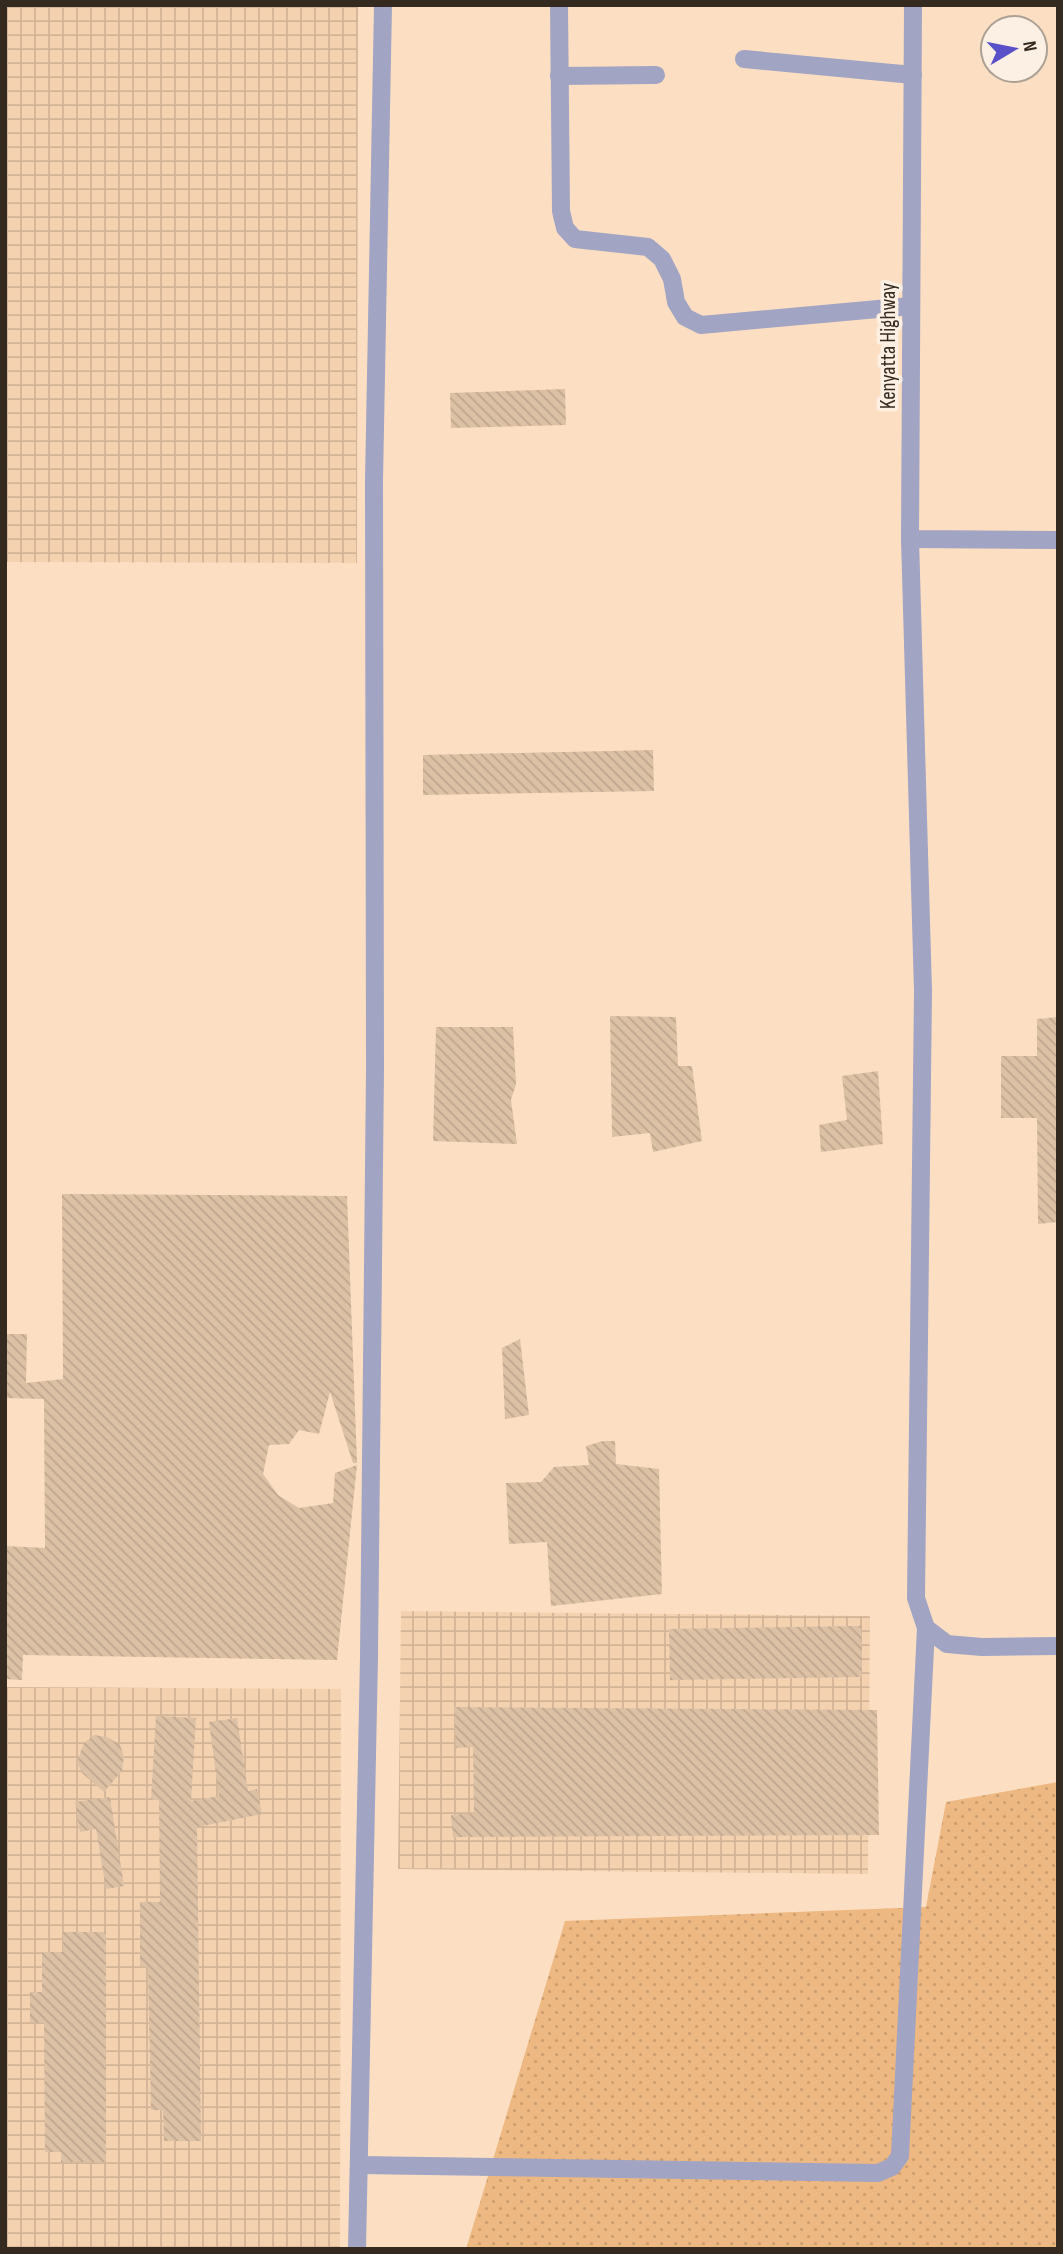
<svg xmlns="http://www.w3.org/2000/svg" width="1063" height="2254" font-family="'Sofia Sans Condensed',sans-serif">
	<defs>
		<pattern id="industrial-grid" width="8" height="8" patternUnits="userSpaceOnUse" patternTransform="scale(1.75)"><rect width="8" height="8" fill="#f4d2b0"/><path d="M0 4h8M4 0v8" fill="none" stroke="#d2b497"/></pattern>
		<pattern id="grass-dots" width="8" height="8" patternUnits="userSpaceOnUse" patternTransform="scale(1.75)"><rect width="8" height="8" fill="#edb881"/><path d="M2 2h.1M6 6h.1" fill="none" stroke="#cc9e6f" stroke-width="1.8" stroke-linecap="round"/></pattern>
		<pattern id="building-back-hatch" width="6" height="6" patternUnits="userSpaceOnUse" patternTransform="scale(1.75)"><rect width="6" height="6" fill="#ddc1a5"/><path d="M-1 5l2 2M0 0l6 6M5-1l2 2" fill="none" stroke="#bea68e"/></pattern>
	</defs>
	<rect width="100%" height="100%" fill="#fcdfc2"/>
	<g fill="url(#industrial-grid)">
		<polygon points="5,5 358,5 357,563 5,562"/>
		<polygon points="401,1611 870,1616 868,1874 398,1869"/>
		<polygon points="5,1687 341,1689 340,2249 5,2249"/>
	</g>
	<polygon fill="url(#grass-dots)" points="1058,1782 1058,2249 466,2249 565,1921 926,1907 946,1802"/>
	<g fill="url(#building-back-hatch)">
		<polygon points="565,389 566,425 451,428 450,393"/>
		<polygon points="653,750 654,791 423,795 423,755"/>
		<polygon points="610,1016 676,1017 678,1066 692,1066 702,1141 653,1152 650,1133 612,1137"/>
		<polygon points="1058,1017 1058,1222 1038,1224 1037,1118 1001,1118 1001,1056 1037,1056 1037,1019"/>
		<polygon points="436,1027 513,1027 516,1084 511,1100 517,1144 433,1141"/>
		<polygon points="878,1071 883,1144 821,1152 819,1125 847,1120 842,1076"/>
		<polygon points="62,1194 347,1196 357,1463 353,1463 330,1392 319,1434 299,1430 289,1444 269,1445 263,1474 278,1495 299,1508 333,1503 335,1473 357,1465 337,1660 23,1655 22,1680 5,1679 5,1546 45,1548 44,1399 5,1398 5,1334 27,1334 26,1383 63,1379"/>
		<polygon points="520,1339 529,1415 505,1419 502,1348"/>
		<polygon points="603,1441 615,1441 616,1464 659,1469 662,1594 551,1606 547,1542 509,1544 506,1483 541,1482 554,1467 589,1465 586,1446"/>
		<polygon points="861,1626 862,1677 670,1680 669,1629"/>
		<polygon points="454,1707 877,1710 879,1835 453,1837 451,1815 474,1813 473,1747 456,1748"/>
		<polygon points="156,1716 196,1718 191,1801 219,1796 209,1722 237,1718 248,1791 257,1789 262,1814 197,1827 201,2141 164,2141 163,2110 151,2110 148,1967 140,1967 140,1902 160,1902 159,1800 151,1800"/>
		<polygon points="94,1735 107,1737 120,1745 124,1757 122,1771 104,1792 82,1773 77,1762 84,1743"/>
		<polygon points="110,1797 124,1886 106,1889 96,1829 80,1832 75,1802"/>
		<polygon points="63,1932 106,1932 106,2162 61,2162 61,2152 45,2152 44,2023 30,2022 30,1992 42,1992 42,1952 63,1952"/>
	</g>
	<g fill="none" stroke-linecap="round" stroke-linejoin="round">
		<g stroke="#a1a4c3" stroke-width="18">
			<polyline points="559,5 561,211 565,228 575,239 648,247 662,259 672,279 676,302 685,317 701,325 911,306"/>
			<polyline points="913,5 910,539 1058,540"/>
			<polyline points="744,59 913,75"/>
			<polyline points="559,76 656,75"/>
			<polyline points="910,539 923,991 916,1598 926,1628 947,1644 982,1647 1058,1646"/>
			<polyline points="359,2165 878,2173 892,2167 900,2156 926,1628"/>
			<polyline points="357,2249 369,1657 375,1069 374,481 383,5"/>
		</g>
	</g>
	<g text-anchor="middle" stroke-width="7" stroke-linejoin="round" paint-order="stroke">
		<g font-size="21" fill="#352a1f" stroke="#fcf0e4">
			<text transform="translate(888 346) rotate(-90)" y="7">Kenyatta Highway</text>
		</g>
	</g>
	<rect width="1063" height="2254" fill="none" stroke="#352a1f" stroke-width="14"/>
	<g transform="translate(1014 49) rotate(80)"><circle r="33" fill="#fcf0e4" stroke="#aca195" stroke-width="2"/>
	<path d="M0-5L12 26L0 18L-12 26Z" fill="#5a51c9"/>
	<text y="-10" font-size="19" font-weight="bold" text-anchor="middle" fill="#352a1f">N</text>
	</g>
</svg>
